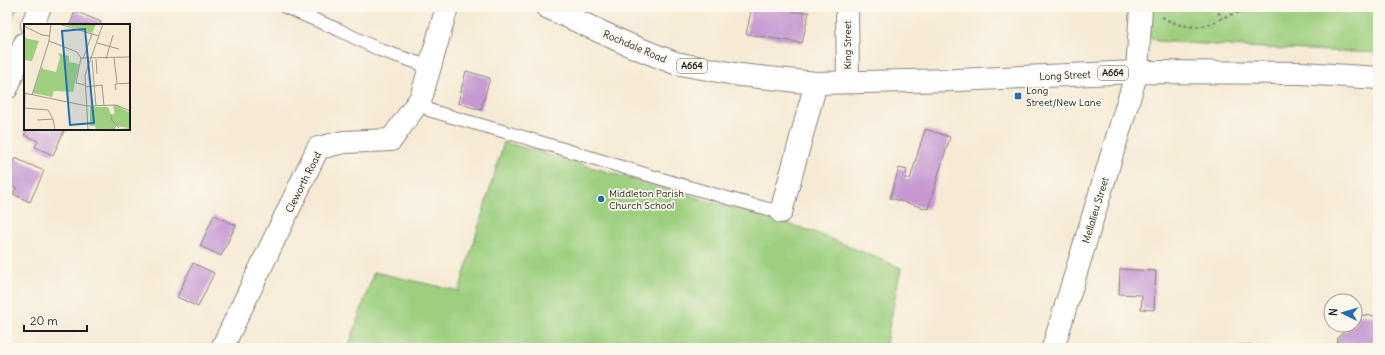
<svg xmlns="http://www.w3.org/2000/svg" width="1385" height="355" font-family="Delius,sans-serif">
	<rect width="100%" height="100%" fill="#fbf7ec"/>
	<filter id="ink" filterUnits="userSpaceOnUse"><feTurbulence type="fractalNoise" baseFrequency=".025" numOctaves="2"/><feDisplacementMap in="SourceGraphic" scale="8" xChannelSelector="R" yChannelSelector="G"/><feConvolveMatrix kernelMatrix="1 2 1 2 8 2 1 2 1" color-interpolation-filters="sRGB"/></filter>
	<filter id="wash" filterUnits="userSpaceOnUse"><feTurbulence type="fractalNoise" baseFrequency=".012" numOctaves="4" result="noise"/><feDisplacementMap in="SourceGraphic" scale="16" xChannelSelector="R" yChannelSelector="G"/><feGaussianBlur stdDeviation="0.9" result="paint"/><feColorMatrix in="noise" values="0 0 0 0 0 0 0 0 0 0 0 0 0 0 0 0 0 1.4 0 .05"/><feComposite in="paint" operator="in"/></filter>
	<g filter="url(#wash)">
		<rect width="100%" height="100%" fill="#f6ead5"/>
		<g fill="#9dcf7f" stroke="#5c764e">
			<polygon points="7,7 17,7 7,32"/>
			<polygon points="1147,7 1378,7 1378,53 1263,48 1157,41 1149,37"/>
			<polygon points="504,142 812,231 901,268 885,348 348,348 374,272 459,291"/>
		</g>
		<g id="blocks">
			<g fill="#c598d2">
				<polygon points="752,7 794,7 793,12 809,12 802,43 746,34"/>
				<polygon points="75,11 101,22 100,25 70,25"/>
				<polygon points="466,71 490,78 481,110 458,103"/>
				<polygon points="27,129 65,129 53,155 35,147 38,141 24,135"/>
				<polygon points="925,129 950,137 928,209 890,198 899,168 907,170 905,178 910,179"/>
				<polygon points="15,158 44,171 30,202 13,194 16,188 7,184 7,175"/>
				<polygon points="214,215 236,225 221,256 200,246"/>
				<polygon points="193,263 214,273 198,307 177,297"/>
				<polygon points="1120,269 1156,271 1154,310 1141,309 1142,295 1119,294"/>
				<polygon points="1358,315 1378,316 1378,348 1337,348 1338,337 1352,325 1355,325"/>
				<polygon points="1251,345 1251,348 1236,348 1236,347"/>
			</g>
		</g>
	</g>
	<g filter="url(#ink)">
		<use href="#blocks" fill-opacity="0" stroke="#898378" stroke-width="1"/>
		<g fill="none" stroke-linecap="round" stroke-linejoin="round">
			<defs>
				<g id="service">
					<polyline points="285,7 339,30 380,50 430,67"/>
					<path d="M421,98L429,110C464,121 501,130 536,141C618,165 698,192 781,212"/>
				</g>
				<g id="minor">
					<polyline points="847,7 848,82"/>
					<polyline points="32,25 40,7"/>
					<polyline points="7,88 25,43"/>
					<polyline points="781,212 816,83"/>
					<polyline points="222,348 318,148 344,142 391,140 421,98 447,7"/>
					<polyline points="1053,348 1137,72 1141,7"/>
				</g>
				<polyline id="primary" points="547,7 627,44 675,63 740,75 816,83 956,80 1137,72 1302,73 1378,78"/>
			</defs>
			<use href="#service" stroke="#898378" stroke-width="14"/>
			<use href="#minor" stroke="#898378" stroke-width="24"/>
			<use href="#primary" stroke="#898378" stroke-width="24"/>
			<g stroke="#898378" stroke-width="2.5" stroke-dasharray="3 3" stroke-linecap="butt">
				<polyline points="1215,7 1222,18"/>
				<path d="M1162,17C1175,25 1192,29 1207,25C1216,23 1224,16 1233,14C1250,8 1270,10 1289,9L1292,7"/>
			</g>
			<use href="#service" stroke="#fff" stroke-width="12"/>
			<use href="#minor" stroke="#fff" stroke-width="22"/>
			<use href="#primary" stroke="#fff" stroke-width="22"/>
		</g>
	</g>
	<g fill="#1f6fb2" stroke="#fbf7ec" stroke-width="1.5">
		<rect x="1014" y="92" width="8" height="8" rx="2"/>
		<circle cx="601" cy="199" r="4"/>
	</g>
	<g text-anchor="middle" stroke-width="3.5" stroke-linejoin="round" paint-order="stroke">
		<g fill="#fbf7ec" stroke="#5f5e5a" stroke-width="1">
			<rect x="677" y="59" width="30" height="14" rx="3"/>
			<rect x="1098" y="66" width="30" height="14" rx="3"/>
		</g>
		<g font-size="9" font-weight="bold" fill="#1c1c1c">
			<text x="692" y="69">A664</text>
			<text x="1113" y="76">A664</text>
		</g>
		<g font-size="10" fill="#1c1c1c" stroke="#fbf7ec">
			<text transform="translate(847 45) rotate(-90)" y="4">King Street</text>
			<text transform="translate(635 46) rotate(23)" y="4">Rochdale Road</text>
			<text transform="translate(1065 75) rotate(-3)" y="4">Long Street</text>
			<text transform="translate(303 182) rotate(-63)" y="4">Cleworth Road</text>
			<text transform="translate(1095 210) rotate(-73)" y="4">Mellalieu Street</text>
		</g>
		<g font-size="10" fill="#1c1c1c" stroke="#fbf7ec" text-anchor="start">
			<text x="1026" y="94">Long<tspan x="1026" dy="12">Street/New Lane</tspan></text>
			<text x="609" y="197">Middleton Parish<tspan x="609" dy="12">Church School</tspan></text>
		</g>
	</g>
	<g transform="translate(24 24)">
		<rect width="106" height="106" fill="#f6ead5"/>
		<path d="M39,0H72L68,9ZM0,14L15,17L8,37L0,36ZM34,29L45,32V38L55,40L49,68L30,67L28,73L9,69L18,42L19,45L32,48L36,33ZM92,81L106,89V104L92,102L91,105L106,106H72L71,102H66V83H84L87,91L91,89L89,82Z" fill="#9dcf7f"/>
		<path fill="none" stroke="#9f988b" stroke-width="1" d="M35,0L75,12M0,2L18,11L26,12M25,17L53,28L57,34L106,33M73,19L95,25M57,34L52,59L61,61M90,34L93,59M59,35L68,10M72,35L73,50M82,35L89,11M68,36L72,82M61,63L78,61L80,82M92,66L91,60L106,59M0,69L63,82L92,81L106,87M8,71L25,17L27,0M0,84L24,86L29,95L31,106M87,90L88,97L95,104M13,96L29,95M0,104L1,69M64,106L61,51L79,0M84,106L106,105"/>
		<path fill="#1f6fb2" fill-opacity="0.15" stroke="#1f6fb2" stroke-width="2" d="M61,5L70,99L46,101L38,7Z"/>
		<rect width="106" height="106" fill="none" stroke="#1c1c1c" stroke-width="2"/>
	</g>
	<rect width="1385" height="355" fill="none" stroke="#fbf7ec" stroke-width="24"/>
	<g transform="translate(1343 313) rotate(275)"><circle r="19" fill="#fbf7ec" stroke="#a29f99"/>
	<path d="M0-3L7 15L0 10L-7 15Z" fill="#1f6fb2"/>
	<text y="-6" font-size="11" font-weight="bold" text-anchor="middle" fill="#1c1c1c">N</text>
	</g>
	<path d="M24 325v6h63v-6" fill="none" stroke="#1c1c1c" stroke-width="2"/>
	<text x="30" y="325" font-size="12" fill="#1c1c1c" stroke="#fbf7ec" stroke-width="3" paint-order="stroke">20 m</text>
</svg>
